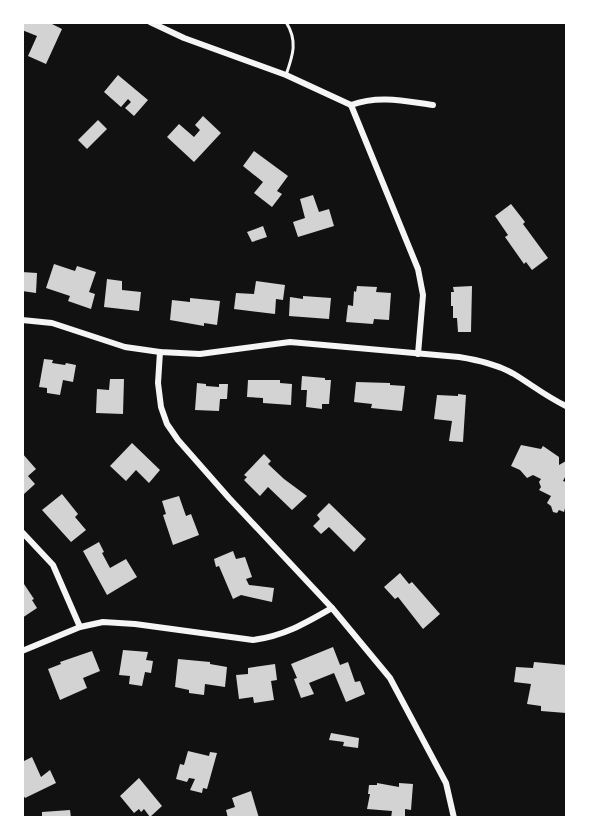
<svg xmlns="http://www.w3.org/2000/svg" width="589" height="840" font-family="Merriweather,serif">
	<rect width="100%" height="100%" fill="#111"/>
	<g fill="#d3d3d3">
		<polygon points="22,22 48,22 62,29 46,64 28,56 37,36 22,30"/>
		<polygon points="118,75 148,100 134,116 125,108 131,102 128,99 121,107 104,92"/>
		<polygon points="203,116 221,133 194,162 167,137 179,124 194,137 200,130 195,125"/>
		<polygon points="98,120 107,129 87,149 78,140"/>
		<polygon points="254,151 288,176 277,191 282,194 272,207 254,193 263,182 243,166"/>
		<polygon points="313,195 319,212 329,209 334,226 298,237 293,222 305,218 300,199"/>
		<polygon points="511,204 525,222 523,224 548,258 532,270 526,262 524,264 505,237 508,235 495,216"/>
		<polygon points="263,226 267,237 252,242 247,232"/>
		<polygon points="54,264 75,271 77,266 96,272 89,292 95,294 91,309 68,301 70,296 46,288"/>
		<polygon points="22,272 37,273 36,293 22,291"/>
		<polygon points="107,279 122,281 122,290 141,292 139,311 104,307"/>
		<polygon points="256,281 285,285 283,300 276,299 275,314 234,309 236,293 254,294"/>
		<polygon points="357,286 377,287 376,292 391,293 389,320 374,319 373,324 346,322 348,305 353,306 354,291 356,292"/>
		<polygon points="472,286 471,332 458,332 457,318 453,318 453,306 451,306 451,292 454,292 453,287"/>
		<polygon points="303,296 331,298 329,319 289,316 290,297 303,299"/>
		<polygon points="190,298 220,301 217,325 204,323 204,326 170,320 172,300 190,302"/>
		<polygon points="44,359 53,360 52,363 65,365 66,363 76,365 73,382 63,380 60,395 47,393 47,388 39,387"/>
		<polygon points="302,376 325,378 325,380 331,380 329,404 322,404 322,409 306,407 307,390 301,390"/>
		<polygon points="110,379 124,379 123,414 96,413 97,389 109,390"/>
		<polygon points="248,380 280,380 280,383 292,384 291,405 263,403 263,398 247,397"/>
		<polygon points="356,382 390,383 390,385 405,386 402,411 371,408 372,404 354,402"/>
		<polygon points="197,383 206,384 206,386 219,387 219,384 228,384 227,399 220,399 219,411 195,410"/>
		<polygon points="458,394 466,395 463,442 449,441 452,421 434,419 437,395 458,396"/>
		<polygon points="132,443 160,470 149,483 136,470 126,481 110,466"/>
		<polygon points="521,445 541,449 543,446 559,457 559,465 566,461 566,475 563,481 566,482 566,504 564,512 559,510 557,513 553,512 551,506 547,503 551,496 539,490 541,487 539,482 541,479 533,475 527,478 520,470 511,466"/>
		<polygon points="22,453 36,469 28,476 35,484 24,494"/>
		<polygon points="264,454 271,461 268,464 284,479 307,496 292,510 268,487 260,496 244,480 247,477 244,475"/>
		<polygon points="62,494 78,514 75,517 86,530 71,542 42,510"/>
		<polygon points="179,496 186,516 191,514 199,535 173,545 163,515 166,514 162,501"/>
		<polygon points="329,503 366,539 354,552 329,527 321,534 313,526 320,519 317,515"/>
		<polygon points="99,542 104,552 102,553 110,568 126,559 137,577 107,595 83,551"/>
		<polygon points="233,551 236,559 245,557 252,577 246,579 249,585 274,588 272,602 241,595 233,599 219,566 216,567 214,559"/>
		<polygon points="400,573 409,584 412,582 440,614 423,629 398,597 395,599 384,587"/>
		<polygon points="22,581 34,599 32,600 37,608 22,618"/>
		<polygon points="333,647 340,665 348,662 355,682 360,681 365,694 346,702 334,673 309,683 314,694 301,698 294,679 297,678 291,664"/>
		<polygon points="123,650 148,652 146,660 153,661 151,673 145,672 142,686 129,684 130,676 119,675"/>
		<polygon points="92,651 100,671 83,678 87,688 60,700 48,669 61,664 60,662"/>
		<polygon points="178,659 210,662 210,664 227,667 225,687 205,684 204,695 189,693 189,690 175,687"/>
		<polygon points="534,662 566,665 566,713 541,711 541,706 527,704 531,684 514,682 516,667 533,668"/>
		<polygon points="275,664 277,680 271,681 274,700 254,703 253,697 239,699 236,675 248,674 248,668"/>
		<polygon points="331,733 359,738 358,748 343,746 344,742 329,740"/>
		<polygon points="188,751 209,756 210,752 217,753 207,789 203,788 202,793 190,790 195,779 189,778 187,782 176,779 180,764 184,765"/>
		<polygon points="32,757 41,777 50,770 56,783 25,798 22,793 22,762"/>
		<polygon points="139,778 162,806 150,817 144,809 141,812 139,809 134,813 120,796"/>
		<polygon points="377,783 399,787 399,783 413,784 411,810 405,809 405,818 391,818 392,811 367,809 370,794 368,794 369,785 377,785"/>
		<polygon points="251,791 259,818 228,818 226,810 235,807 232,798"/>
		<polygon points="70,810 71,818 42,818 42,812"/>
	</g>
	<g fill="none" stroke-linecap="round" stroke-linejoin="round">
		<path stroke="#f5f5f5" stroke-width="3" d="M286,22C298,41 293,55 286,75"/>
		<g stroke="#f5f5f5" stroke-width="6">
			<path d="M150,22L184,38L286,75L351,105C379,95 404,101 433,105"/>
			<polyline points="351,105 418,269 423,295 418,354"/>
			<path d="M22,320L52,323L125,347L160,352L200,354L290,342L459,357C478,360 497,364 514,374C532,385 547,397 566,406"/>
			<polyline points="160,352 158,383 161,407 167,424 178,440 229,498 332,608 390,678 446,783 454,818"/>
			<polyline points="22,532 53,565 80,627"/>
			<path d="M22,651L80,627L103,622L135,624L253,640C284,636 306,623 332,608"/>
		</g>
	</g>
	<rect width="589" height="840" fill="none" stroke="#ffffff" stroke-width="48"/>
</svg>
